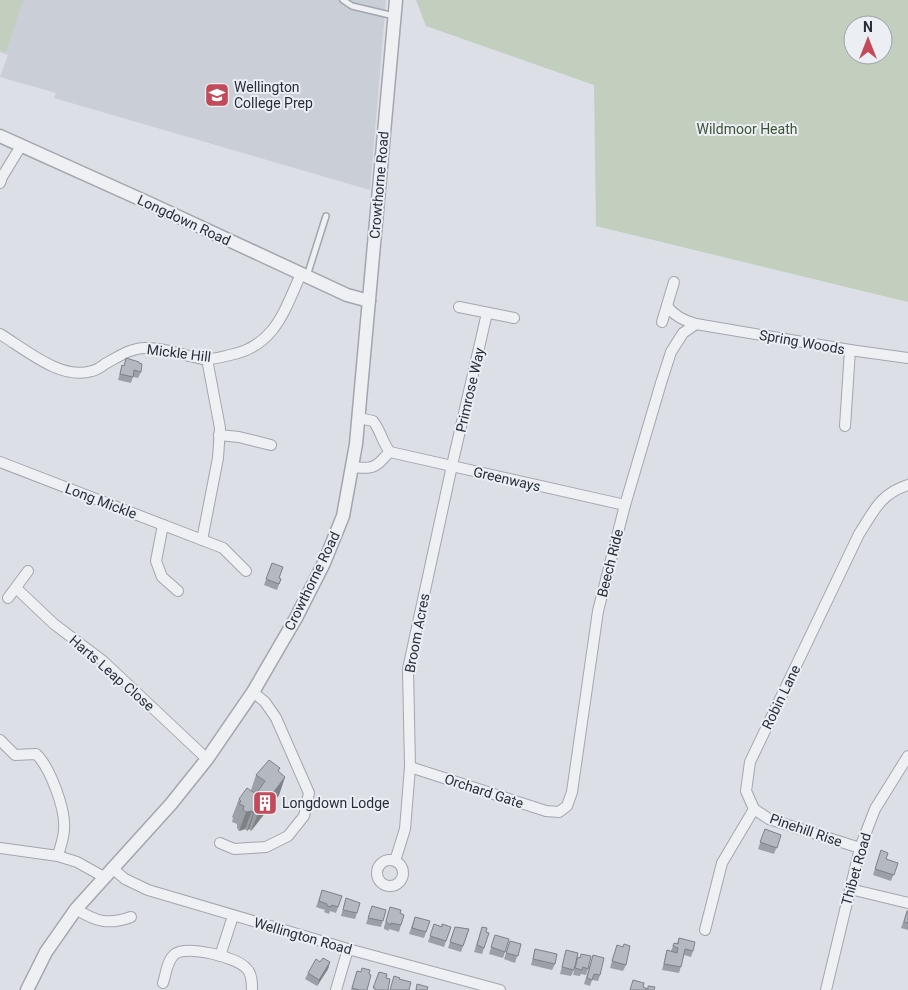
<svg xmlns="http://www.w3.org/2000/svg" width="908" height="990" font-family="Roboto,sans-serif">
	<rect width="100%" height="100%" fill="#dcdfe5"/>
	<polygon fill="#caced6" points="0,0 386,0 370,190 54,98 56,93 0,77 8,55 0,52"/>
	<g fill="#c2cebe" fill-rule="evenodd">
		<polygon points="0,0 23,0 6,52 0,50"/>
		<path d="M416,0H908V302L596,226L594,85L426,26ZM853,25H883V55H853Z"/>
	</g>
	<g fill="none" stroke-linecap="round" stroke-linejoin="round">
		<defs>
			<g id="service">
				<polyline points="343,0 352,6 394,16"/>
				<polyline points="307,276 326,216"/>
			</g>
			<g id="minor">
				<polyline points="0,183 2,177 21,146"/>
				<path d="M667,306C674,316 685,321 696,324L850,350L908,358"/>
				<polyline points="459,307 514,318"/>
				<polyline points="662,322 674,282"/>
				<path d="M0,334C25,349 61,381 92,371C97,370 101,367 105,364C118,357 132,347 147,348C166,348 185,356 203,359C212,360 221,357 230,355C275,346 284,311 301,274"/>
				<path d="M359,418L373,421C381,431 382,442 390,452L625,505"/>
				<polyline points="845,426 850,350"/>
				<polyline points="219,435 239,437 271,445"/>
				<polyline points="0,462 223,548 246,571"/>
				<path d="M353,467C363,468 373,470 381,461C384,458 386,455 390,452"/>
				<polyline points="163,525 156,561 162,577 178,591"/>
				<polyline points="202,540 218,458 220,428 207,359"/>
				<polyline points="16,588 54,624 103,661 207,759"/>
				<polyline points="8,598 28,571"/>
				<path d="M0,740L15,755L36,754C50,767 66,810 64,829C64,838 60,847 58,856"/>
				<polyline points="410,767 546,811 559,812 567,806 572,792 598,611 625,505 661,383 671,352 683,333 696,324"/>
				<path d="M754,809L746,791L750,762L859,534C874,511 880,494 908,485"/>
				<polyline points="754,809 769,819 860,848"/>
				<polyline points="220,843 234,849 266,847 288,836 304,816 309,793 276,718 265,702 253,692"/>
				<polyline points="0,848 58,856 77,862 104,877"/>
				<circle cx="390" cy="873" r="13"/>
				<polyline points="395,861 405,829 410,767 408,669 453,461 487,313"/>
				<polyline points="112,868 125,879 148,890 348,949 500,990"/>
				<polyline points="850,889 908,903"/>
				<path d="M76,909C96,922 109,925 131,917"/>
				<polyline points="705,930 722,863 754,809"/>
				<polyline points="220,956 233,916"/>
				<path d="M163,983C166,974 167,960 175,954C187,945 236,957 246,968C252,973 252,983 252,990"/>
				<polyline points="336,990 348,949"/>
				<polyline points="826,990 860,848 875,809 908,756"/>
			</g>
			<g id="tertiary">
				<polyline points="0,136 151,204 347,295 369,301"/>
				<polyline points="27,990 46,952 76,909 171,804 207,759 253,692 296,618 324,563 343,516 356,444 396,0"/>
			</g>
		</defs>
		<use href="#service" stroke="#a2a6ae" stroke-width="8"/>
		<use href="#minor" stroke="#a2a6ae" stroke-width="12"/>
		<use href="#tertiary" stroke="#a2a6ae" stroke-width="15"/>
		<use href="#service" stroke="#eef0f4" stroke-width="5"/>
		<use href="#minor" stroke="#eef0f4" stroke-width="10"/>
		<use href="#tertiary" stroke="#eef0f4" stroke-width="12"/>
	</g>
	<g fill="#9b9fa6">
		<polygon points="126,358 139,363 141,372 138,378 133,377 131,383 118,380 122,365 124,366"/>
		<polygon points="272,563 279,578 281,579 277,590 264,585"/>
		<polygon points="280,768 278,771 285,777 279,795 251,831 249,829 247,831 245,829 239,831 237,828 237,824 232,822 233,818 232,817 239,799 251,790 256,775"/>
		<polygon points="765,829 781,835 774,854 758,849"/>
		<polygon points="881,850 886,859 898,863 891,881 873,875"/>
		<polygon points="322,890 342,896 336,913 330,911 329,914 324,912 325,910 316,907"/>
		<polygon points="346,898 360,903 355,919 341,916"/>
		<polygon points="372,906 386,910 381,927 366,924"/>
		<polygon points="390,907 400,913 404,915 399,932 389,929 389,931 384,929 384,927"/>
		<polygon points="907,911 908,911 908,930 901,928"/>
		<polygon points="415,917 430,921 424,938 409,934"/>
		<polygon points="434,924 442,927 451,927 444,947 428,942"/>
		<polygon points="455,927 469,929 461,952 448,948"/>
		<polygon points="486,932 489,933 482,954 474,952 480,933"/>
		<polygon points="495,935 505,952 503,958 489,954"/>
		<polygon points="679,938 693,951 691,957 684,955 679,973 662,970 667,950 671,951 674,943 677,943"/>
		<polygon points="510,941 521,944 515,963 504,959"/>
		<polygon points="617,945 626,965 623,971 610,968"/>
		<polygon points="535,949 555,964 552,970 531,965"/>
		<polygon points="566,950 574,970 571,976 560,974"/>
		<polygon points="593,955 600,975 598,981 592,980 590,986 584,984"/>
		<polygon points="578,957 588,969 586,975 581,974 580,976 573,975"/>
		<polygon points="320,962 330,962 328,969 317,986 305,979 308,973"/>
		<polygon points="362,968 367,990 351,990 357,971 361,972"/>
	</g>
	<g fill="#7e8287">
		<polygon points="285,777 279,795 251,831 258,813"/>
		<polygon points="252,811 245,829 239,831 246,812"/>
		<polygon points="255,811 249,829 247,831 253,813"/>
		<polygon points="330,962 328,969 317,986 319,980"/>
	</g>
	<g fill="#b4b9c1" stroke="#7e8287">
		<polygon points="126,358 139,362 139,363 142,364 141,372 134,370 133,377 120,374 122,365 124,366"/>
		<polygon points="272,563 283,567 279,578 281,579 279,584 266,579"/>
		<polygon points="269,760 280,768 278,771 285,777 258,813 255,811 253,813 252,811 246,812 243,810 244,806 239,804 241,801 239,799 247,788 256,794 265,781 256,775"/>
		<polygon points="765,829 781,835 777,848 760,842"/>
		<polygon points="881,850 888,853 886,859 898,863 894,875 875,869"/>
		<polygon points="322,890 342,896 338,907 332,905 331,907 327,906 327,904 319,901"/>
		<polygon points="346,898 360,903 357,913 343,910"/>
		<polygon points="372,906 386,910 383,921 368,918"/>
		<polygon points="390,907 401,910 400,913 404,915 401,925 391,923 391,925 387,923 386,921"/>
		<polygon points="907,911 908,911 908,923 904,922"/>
		<polygon points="415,917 430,921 426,932 412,928"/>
		<polygon points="434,924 442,927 442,924 451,927 446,941 430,936"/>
		<polygon points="455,927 469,929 463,946 450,942"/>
		<polygon points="482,927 487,928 486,932 489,933 484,948 477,945"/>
		<polygon points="495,935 509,939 505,952 491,947"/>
		<polygon points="679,938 695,942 693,951 685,949 681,967 664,964 667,950 677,953 678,948 673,946 674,943 678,944"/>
		<polygon points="510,941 521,944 518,956 506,953"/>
		<polygon points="624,944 630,946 626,965 612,961 617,945 623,947"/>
		<polygon points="535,949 557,954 555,964 533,959"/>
		<polygon points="566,950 578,953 574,970 562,967"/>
		<polygon points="581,954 591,956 588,969 583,967 582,970 575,968 578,957 580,958"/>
		<polygon points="593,955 604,958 600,975 594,974 592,980 587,978"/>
		<polygon points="323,958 330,962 319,980 308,973 316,959 320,962"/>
		<polygon points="362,968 370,970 369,974 371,975 367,990 359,990 352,988 357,971 361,972"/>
		<polygon points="379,972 387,974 386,978 390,979 388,990 375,990 375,988 373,988"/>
		<polygon points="394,976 400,978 399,979 411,982 409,990 390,990"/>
		<polygon points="633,980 644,983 643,987 648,989 648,986 655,987 654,990 630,990"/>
		<polygon points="417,984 428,987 427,990 416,990"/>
	</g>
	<defs>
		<symbol id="school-square" viewBox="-11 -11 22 22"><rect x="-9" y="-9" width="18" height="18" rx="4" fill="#c24a59" stroke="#ebeef3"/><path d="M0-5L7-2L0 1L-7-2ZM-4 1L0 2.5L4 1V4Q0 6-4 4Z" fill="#fff"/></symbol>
		<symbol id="building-square" viewBox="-11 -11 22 22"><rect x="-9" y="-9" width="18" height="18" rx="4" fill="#c24a59" stroke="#ebeef3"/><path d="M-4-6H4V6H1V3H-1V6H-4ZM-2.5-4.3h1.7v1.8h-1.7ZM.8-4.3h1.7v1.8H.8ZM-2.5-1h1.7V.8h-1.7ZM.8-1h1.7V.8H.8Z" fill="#fff"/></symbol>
	</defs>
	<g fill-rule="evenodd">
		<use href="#school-square" x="203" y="81" width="28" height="28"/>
		<use href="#building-square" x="251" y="789" width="28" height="28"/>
	</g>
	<g text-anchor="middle" stroke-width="4" stroke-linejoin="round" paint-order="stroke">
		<g font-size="14" fill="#272e3a" stroke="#ebeef3" text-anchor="start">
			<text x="234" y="92">Wellington<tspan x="234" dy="16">College Prep</tspan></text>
			<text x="282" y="808">Longdown Lodge</text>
		</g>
		<g font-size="14" fill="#3b5436" stroke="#ebeef3">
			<text x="747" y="134">Wildmoor Heath</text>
		</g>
		<g font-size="14" fill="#272e3a" stroke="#ebeef3">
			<text transform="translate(379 185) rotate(-85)" y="5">Crowthorne Road</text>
			<text transform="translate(184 220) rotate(25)" y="5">Longdown Road</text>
			<text transform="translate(802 342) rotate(10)" y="5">Spring Woods</text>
			<text transform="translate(179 353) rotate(7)" y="5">Mickle Hill</text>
			<text transform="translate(470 390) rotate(-77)" y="5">Primrose Way</text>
			<text transform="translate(507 479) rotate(13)" y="5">Greenways</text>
			<text transform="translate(101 501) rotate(21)" y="5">Long Mickle</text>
			<text transform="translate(610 563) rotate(-76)" y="5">Beech Ride</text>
			<text transform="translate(312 581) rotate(-64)" y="5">Crowthorne Road</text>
			<text transform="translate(417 633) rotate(-79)" y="5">Broom Acres</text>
			<text transform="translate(112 673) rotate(41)" y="5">Harts Leap Close</text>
			<text transform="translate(781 697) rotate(-64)" y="5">Robin Lane</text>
			<text transform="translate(484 791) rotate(18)" y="5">Orchard Gate</text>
			<text transform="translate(806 830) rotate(19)" y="5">Pinehill Rise</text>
			<text transform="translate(856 869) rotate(-74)" y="5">Thibet Road</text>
			<text transform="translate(303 936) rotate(16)" y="5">Wellington Road</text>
		</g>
	</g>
	<g transform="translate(868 40)"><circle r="24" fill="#ebeef3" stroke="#9da1a9"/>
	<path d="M0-4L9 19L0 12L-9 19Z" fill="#c24a59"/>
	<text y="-8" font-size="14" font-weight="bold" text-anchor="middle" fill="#272e3a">N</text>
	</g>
</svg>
